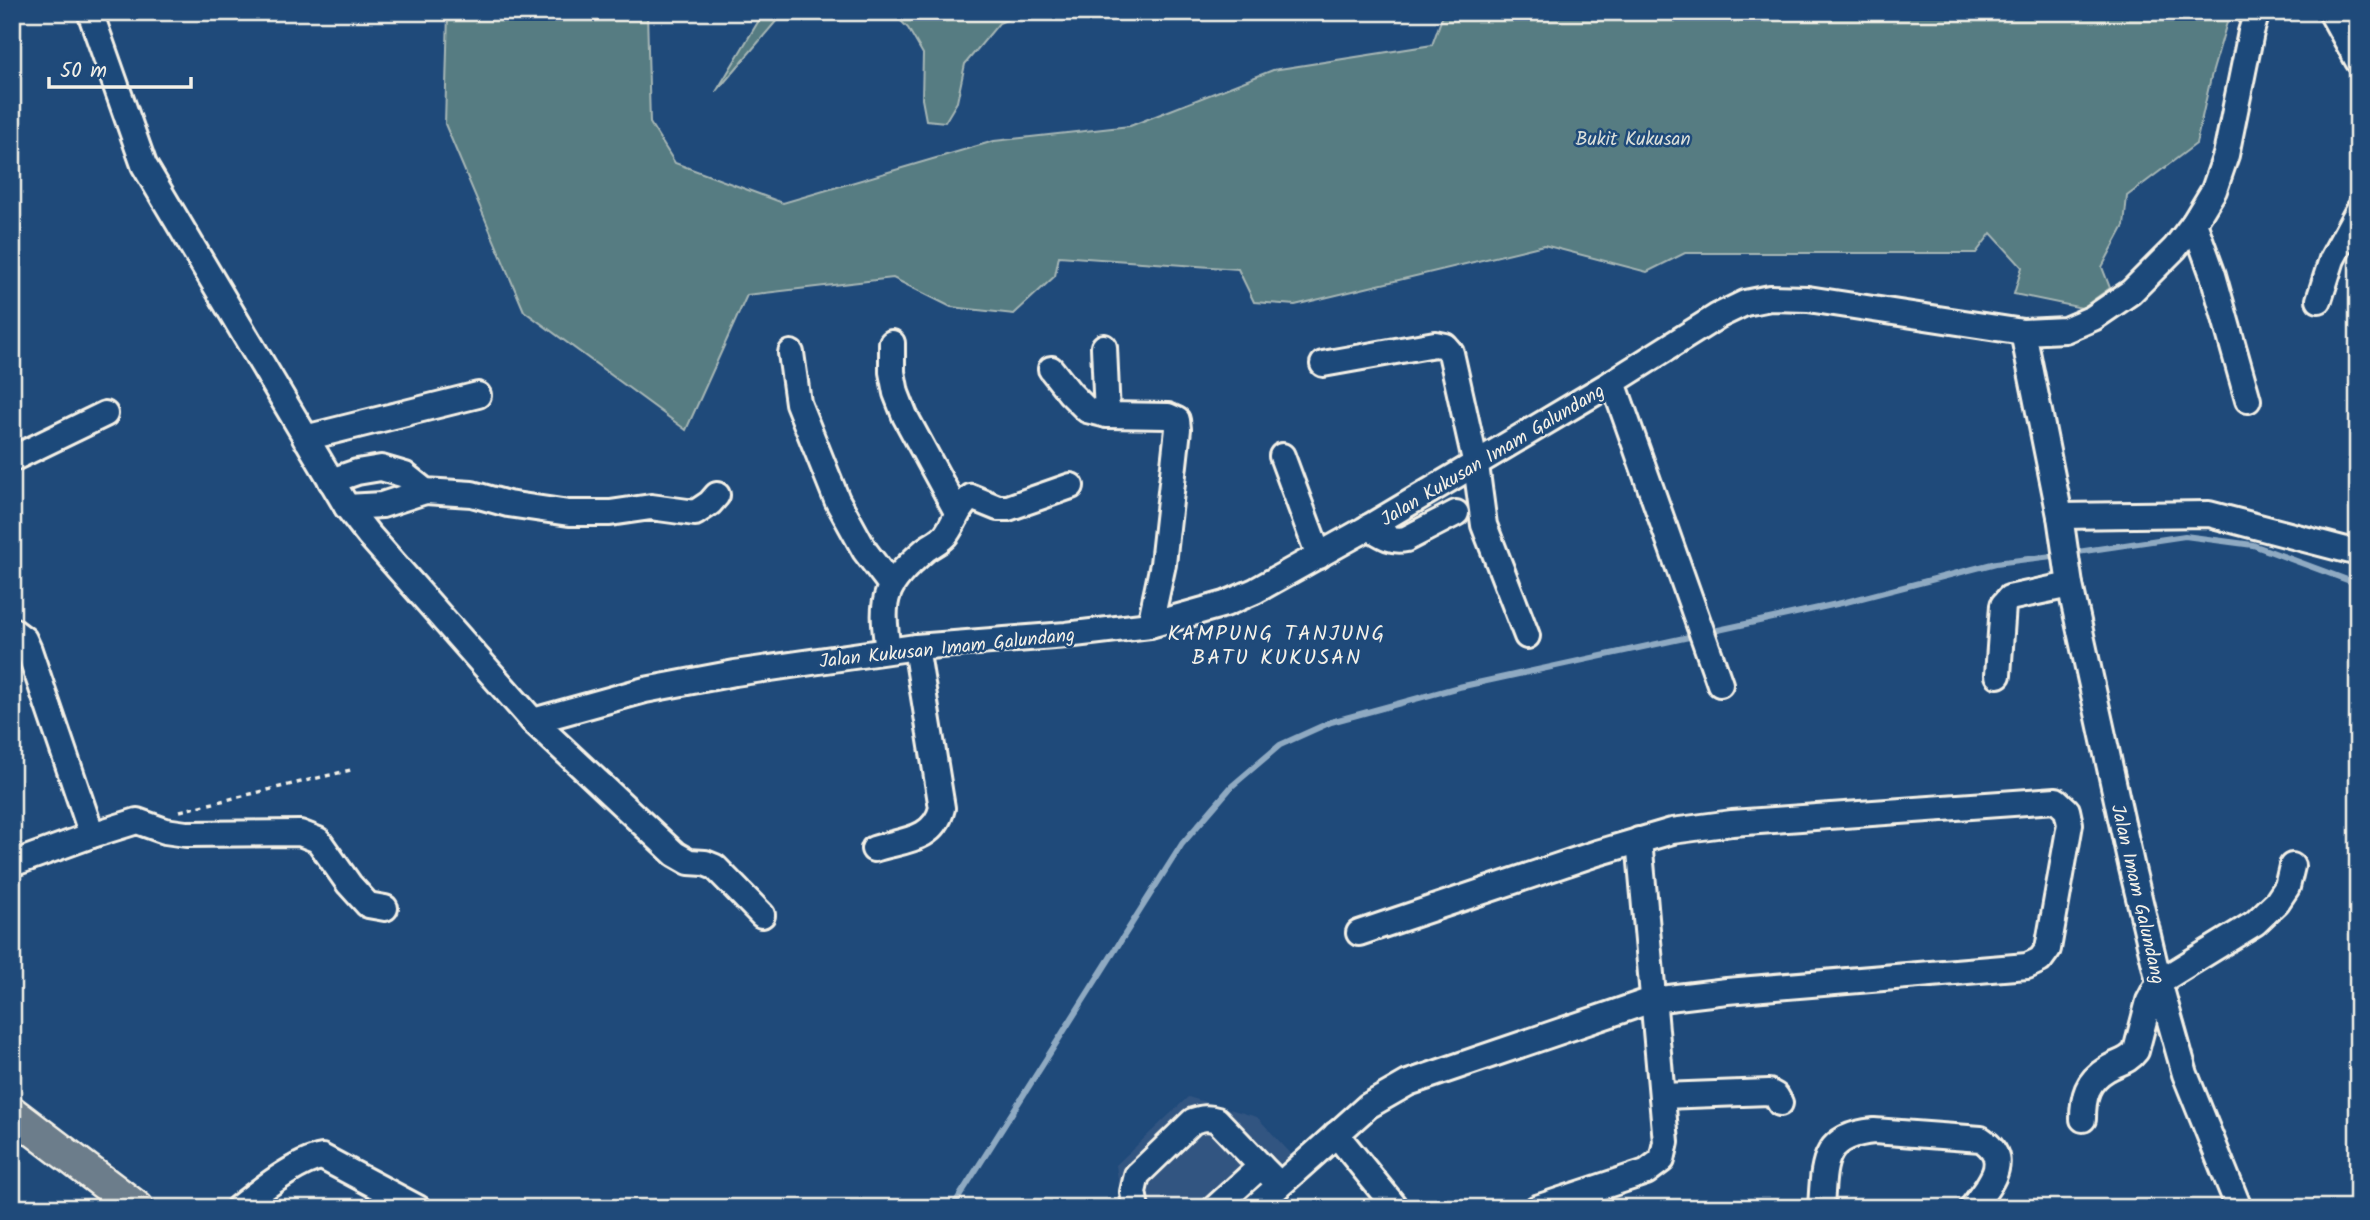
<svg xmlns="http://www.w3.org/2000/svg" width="2370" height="1220" font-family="Kalam,sans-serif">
	<rect width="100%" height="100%" fill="#1f4a7a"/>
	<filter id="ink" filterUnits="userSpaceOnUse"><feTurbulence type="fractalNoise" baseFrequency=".0143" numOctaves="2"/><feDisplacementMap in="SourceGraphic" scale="14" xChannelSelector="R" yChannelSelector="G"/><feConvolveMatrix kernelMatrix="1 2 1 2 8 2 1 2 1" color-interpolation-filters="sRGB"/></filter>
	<g filter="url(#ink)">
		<polygon fill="#325481" points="1188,1097 1257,1117 1295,1158 1240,1208 1122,1208 1116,1165"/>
		<g fill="#577c82" stroke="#a6b6b5" stroke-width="2">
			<polygon points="448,12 647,12 650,123 675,163 783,203 994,141 1130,126 1273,70 1432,45 1444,12 2230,12 2211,77 2196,144 2127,196 2124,226 2102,267 2110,288 2082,308 2014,294 2022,267 1991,233 1976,253 1685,253 1647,272 1544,245 1295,305 1254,302 1238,269 1059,256 1055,276 1014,314 951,307 893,278 747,295 686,430 524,311 445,124"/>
			<polygon points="764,12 784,12 716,92"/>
			<polygon points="892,12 1025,12 999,23 965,64 957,102 945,122 926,120 922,99 923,54 908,28"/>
		</g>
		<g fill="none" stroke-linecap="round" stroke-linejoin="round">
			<g stroke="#8faac2" stroke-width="6">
				<polyline points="2071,553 2185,536 2253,545 2358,584"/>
				<polyline points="1709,632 1846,602 1996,563 2060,555"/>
				<polyline points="952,1208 1182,844 1232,786 1280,745 1331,722 1459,687 1698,635"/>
			</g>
			<defs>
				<g id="minor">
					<polyline points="90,12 144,165 347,507 368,534 533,721 675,854 689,862 705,863 715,867 762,915"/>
					<polyline points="2331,12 2358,61"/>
					<polyline points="2194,223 2213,275 2248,400"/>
					<polyline points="2319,300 2332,259 2358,211"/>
					<polyline points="2023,332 2060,516 2070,585 2131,864 2159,982 2185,1074 2239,1208"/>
					<polyline points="892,343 892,372 896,393 905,416 957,512"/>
					<polyline points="1104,347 1107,415"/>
					<polyline points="791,353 798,403 837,500 865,551 891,585"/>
					<polyline points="1323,364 1435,344 1445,346 1451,353 1476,465 1484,525 1527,636"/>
					<polyline points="1051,369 1070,393 1087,410 1107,415 1168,416 1177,420 1178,429 1163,564 1150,625"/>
					<polyline points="1613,382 1720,684"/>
					<polyline points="305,438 478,395"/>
					<polyline points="1282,456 1319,556"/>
					<polyline points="12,459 105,414"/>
					<polyline points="331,481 357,472 381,468 405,475 425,491 472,494 508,504 569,513 610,513 651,507 695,513 710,503 717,495"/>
					<polyline points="347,507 382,505 425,491"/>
					<polyline points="2060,516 2209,514 2358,553"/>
					<path d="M1369,527C1382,535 1391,542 1406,539L1456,513"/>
					<polyline points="12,630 24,639 29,650 92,835"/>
					<path d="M888,650C880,596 884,586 925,550C931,545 942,541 947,533C956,520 957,509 971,497L998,508H1008L1071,486"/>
					<polyline points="1998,675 2003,605 2009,598 2070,585"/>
					<polyline points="533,721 645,690 735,673 916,647 1066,635 1150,625 1225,604 1255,591 1364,530 1613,382 1718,316 1745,303 1770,298 1808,299 2023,332 2065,330 2093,318 2131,292 2175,248 2194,223 2214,190 2226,155 2251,32 2257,12"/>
					<path d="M874,849C902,840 934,841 942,808L916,647"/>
					<polyline points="12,864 92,835 137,821 165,831 186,834 300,833 318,840 349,884 368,905 385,908"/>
					<polyline points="1662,1096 1769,1092 1776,1096 1780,1103"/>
					<path d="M2083,1119C2083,1096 2087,1081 2107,1069C2118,1062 2128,1062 2136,1051L2149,1001L2159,982L2255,923L2277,902L2287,887L2292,866"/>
					<polyline points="1336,1134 1396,1208"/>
					<path d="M238,1208C258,1192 297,1161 322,1157L418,1208"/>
					<path d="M1136,1208L1133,1192L1137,1175L1193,1121C1202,1118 1208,1117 1217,1120L1261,1166"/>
					<polyline points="1215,1208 1261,1166 1271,1176"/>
					<polyline points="1254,1208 1368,1106 1408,1083 1652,1000 1727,991 2027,966 2040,960 2048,949 2070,824 2067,810 2056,800 1732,823 1672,831 1597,853 1359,933"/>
					<polyline points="1537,1208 1646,1172 1662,1160 1666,1142 1639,840"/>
					<path d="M1821,1208C1824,1164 1821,1136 1874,1131L1981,1139C2013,1160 1989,1185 1972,1208"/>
				</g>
				<polyline id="major" points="12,1113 137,1208"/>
			</defs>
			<use href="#minor" stroke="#f4f1e8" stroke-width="30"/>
			<use href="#major" stroke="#f4f1e8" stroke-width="37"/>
			<polyline stroke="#f4f1e8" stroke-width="3.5" stroke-dasharray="5 5" stroke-linecap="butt" points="180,811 355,769"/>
			<use href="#minor" stroke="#1f4a7a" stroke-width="24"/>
			<use href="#major" stroke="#6c7d8b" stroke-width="32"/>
		</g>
	</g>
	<g text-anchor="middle" stroke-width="5" stroke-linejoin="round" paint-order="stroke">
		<g font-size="19" fill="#dcdfd9" stroke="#1f4a7a">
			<text x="1633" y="145">Bukit Kukusan</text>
		</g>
		<g font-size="19" fill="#f4f1e8" stroke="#1f4a7a">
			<text transform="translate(1492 454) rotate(-31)" y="7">Jalan Kukusan Imam Galundang</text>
			<text transform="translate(947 647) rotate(-6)" y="7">Jalan Kukusan Imam Galundang</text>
			<text transform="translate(2139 894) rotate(77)" y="7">Jalan Imam Galundang</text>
		</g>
		<g font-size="21" letter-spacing="2" fill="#f4f1e8" stroke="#1f4a7a">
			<text x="1277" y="640">KAMPUNG TANJUNG<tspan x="1277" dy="24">BATU KUKUSAN</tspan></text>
		</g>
	</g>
	<rect width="2370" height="1220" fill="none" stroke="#1f4a7a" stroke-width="42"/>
	<rect x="21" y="21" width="2328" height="1178" fill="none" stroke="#f4f1e8" stroke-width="2.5" filter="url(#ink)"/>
	<path d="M49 77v10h142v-10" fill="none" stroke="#f4f1e8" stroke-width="3.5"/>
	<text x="60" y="77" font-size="21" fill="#f4f1e8" stroke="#1f4a7a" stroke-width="5" paint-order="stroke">50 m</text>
</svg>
